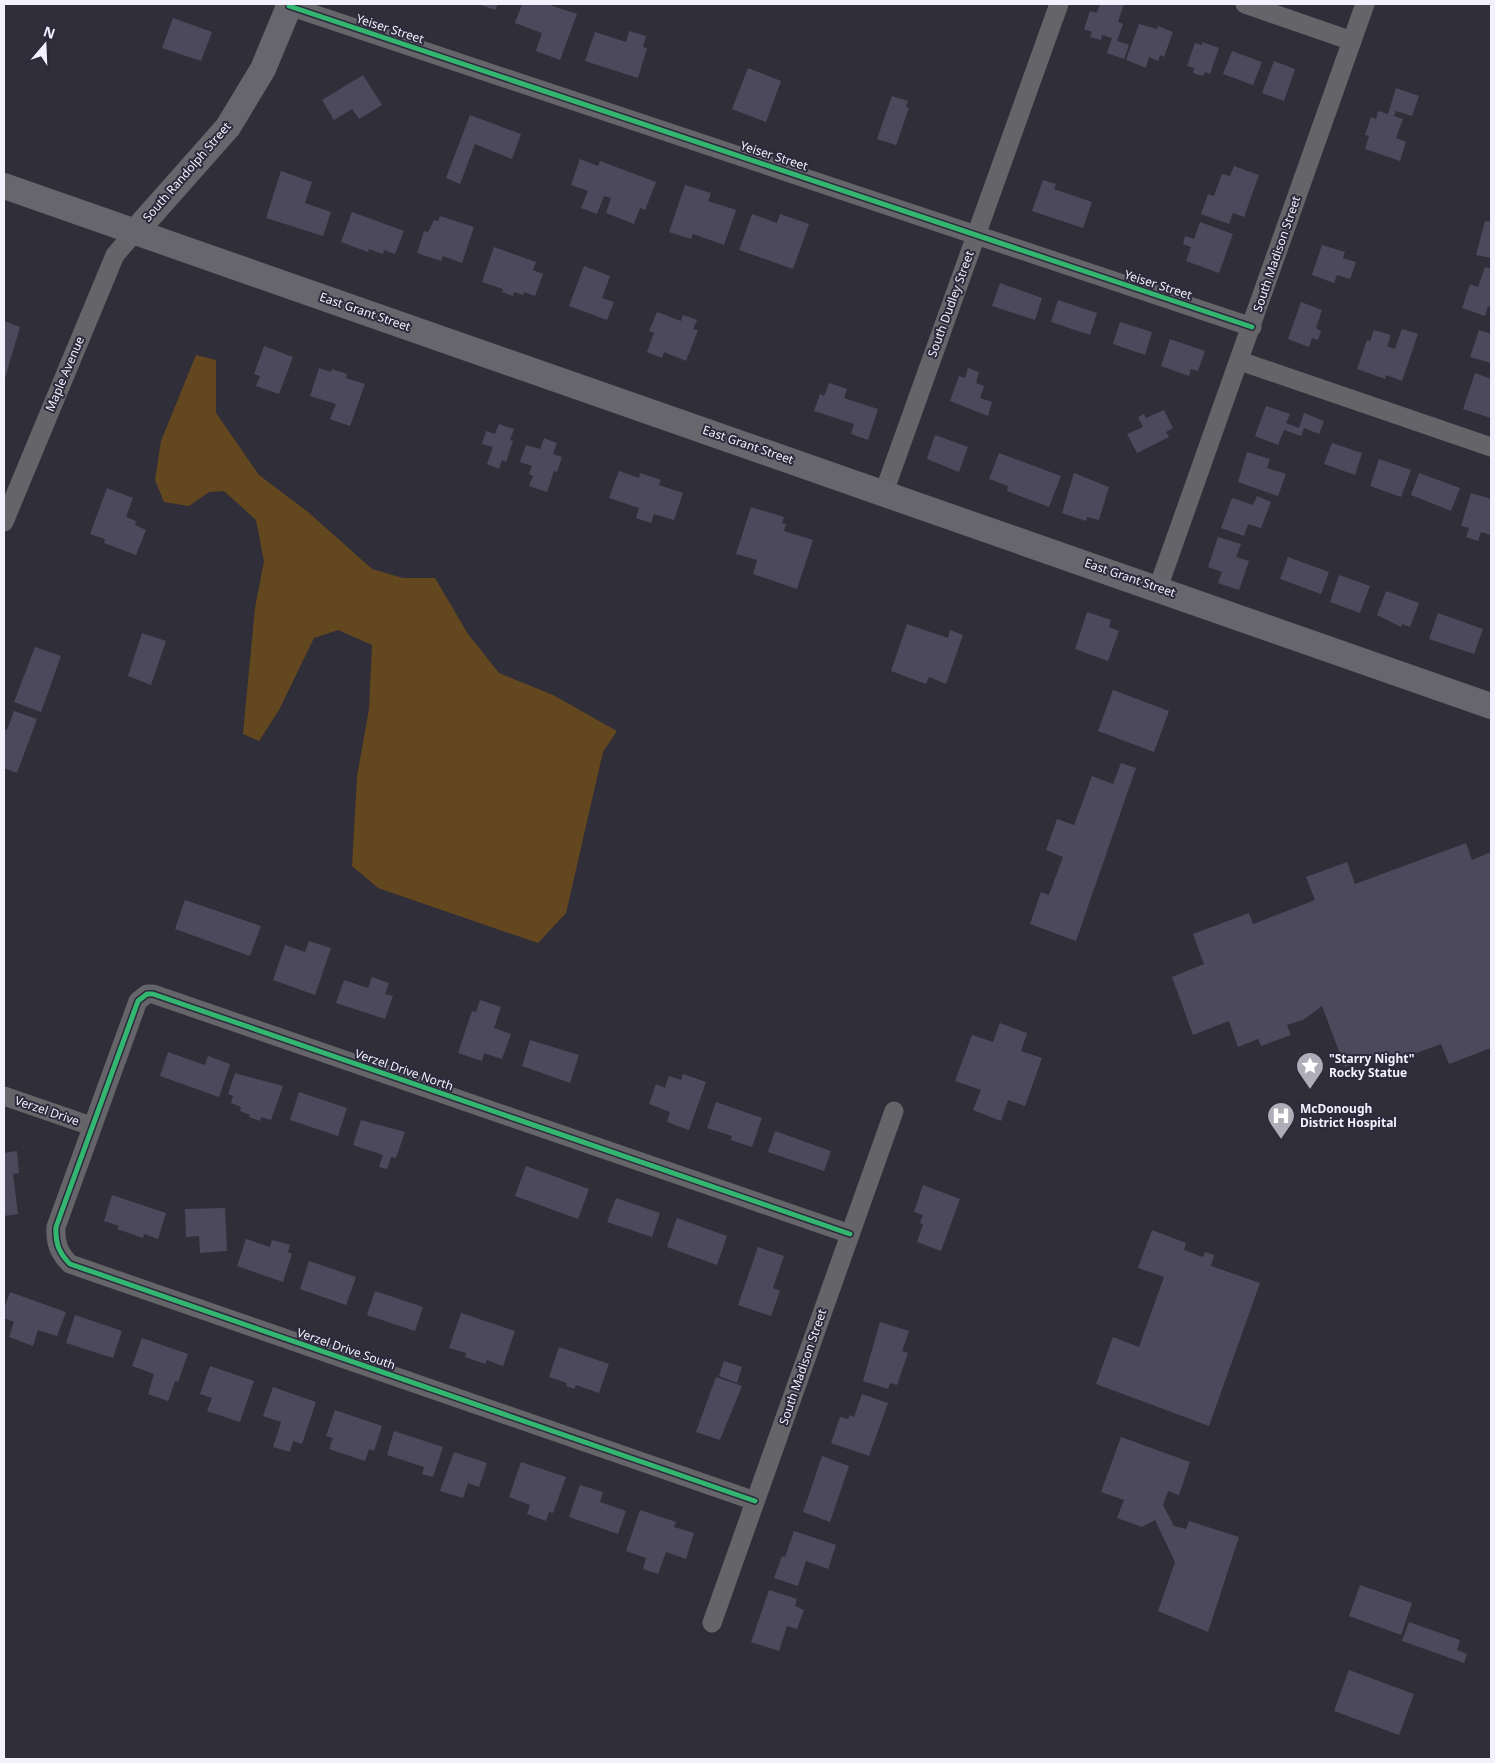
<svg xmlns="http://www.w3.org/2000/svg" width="1495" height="1763" font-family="'Noto Sans',sans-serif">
	<rect width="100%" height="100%" fill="#302e38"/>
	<polygon fill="#63471f" points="196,355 216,360 216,413 259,475 308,512 372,569 403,578 435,578 468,634 499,673 553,695 617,731 603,752 566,913 538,943 378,888 352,866 357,776 369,709 372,645 338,630 314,638 279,710 259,741 243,734 255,608 264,561 256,520 224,491 209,492 189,506 164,502 155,480 161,441"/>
	<g fill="#4d495c">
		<polygon points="478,4 498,4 495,10"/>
		<polygon points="522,4 547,4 577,14 560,60 536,51 542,33 515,23"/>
		<polygon points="1100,4 1124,4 1118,22 1123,24 1117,41 1129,45 1124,59 1107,53 1112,38 1102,35 1101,40 1090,37 1092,32 1084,29 1090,11 1097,13"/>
		<polygon points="173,18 212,32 201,61 162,48"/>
		<polygon points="1139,24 1157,29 1158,26 1173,32 1164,57 1160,55 1158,61 1149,57 1146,68 1126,60"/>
		<polygon points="629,31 646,36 643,47 647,48 638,78 585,61 595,32 626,42"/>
		<polygon points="1202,42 1219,48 1210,74 1205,72 1203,76 1193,73 1194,68 1187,66 1195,43 1202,45"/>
		<polygon points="1232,51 1262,62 1253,85 1223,74"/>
		<polygon points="1274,61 1295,69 1284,101 1262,93"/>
		<polygon points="748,68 781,81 766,122 732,109"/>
		<polygon points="363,75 382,105 359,119 352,109 334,120 322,100"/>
		<polygon points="1396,88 1419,96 1412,116 1396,111 1394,116 1403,119 1396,138 1406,142 1400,161 1365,149 1369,136 1365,135 1371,117 1376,119 1378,111 1388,114"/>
		<polygon points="892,96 908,101 906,107 909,108 896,145 877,139"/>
		<polygon points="470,115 521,134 512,159 475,144 460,184 446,178"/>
		<polygon points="580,159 598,166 600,161 656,182 645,210 640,208 634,224 606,213 611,198 604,196 597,214 581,208 588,191 571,185"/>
		<polygon points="1234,166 1259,175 1244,217 1233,213 1229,224 1201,214 1208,194 1214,196 1222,174 1230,176"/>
		<polygon points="281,171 312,182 305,203 331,212 323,236 266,218"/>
		<polygon points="1043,180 1056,184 1054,189 1092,202 1083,228 1032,211"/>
		<polygon points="685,185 711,193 708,201 736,210 724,245 693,234 691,239 669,232"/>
		<polygon points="352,212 404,231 395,254 384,250 383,254 369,249 368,252 341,242"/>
		<polygon points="752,214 777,223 780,214 809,224 793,269 739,250"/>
		<polygon points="440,216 474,227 462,263 443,256 441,261 417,253 424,231 428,232 434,220 438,221"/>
		<polygon points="1485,221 1491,222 1491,258 1476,255"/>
		<polygon points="1200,222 1233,234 1219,273 1186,261 1191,247 1183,244 1185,236 1194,239"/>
		<polygon points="1322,245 1345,252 1343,258 1356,262 1350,279 1337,275 1334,283 1312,275"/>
		<polygon points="494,247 536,262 533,270 543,274 535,296 524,292 523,295 514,292 513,296 502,292 503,289 482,282"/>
		<polygon points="584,266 610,276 602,298 614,302 607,320 569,306"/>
		<polygon points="1485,267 1491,269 1491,307 1488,306 1485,316 1462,308 1470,284 1478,287"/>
		<polygon points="1000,283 1042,298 1035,320 992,306"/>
		<polygon points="1058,300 1097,313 1090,335 1051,322"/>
		<polygon points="1301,302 1322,310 1316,328 1321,331 1318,340 1312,338 1309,347 1288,339"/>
		<polygon points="657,312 681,321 683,315 697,320 693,329 698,330 686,361 664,352 662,358 647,352 654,333 649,331"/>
		<polygon points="4,321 20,327 5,378 4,377"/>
		<polygon points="1120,322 1152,332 1145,355 1113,344"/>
		<polygon points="1402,329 1418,334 1402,381 1386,375 1385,379 1357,369 1367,340 1370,341 1374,330 1391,335 1387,346 1395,349"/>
		<polygon points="1479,330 1491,334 1491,363 1470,357"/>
		<polygon points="1170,339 1205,351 1198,371 1191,369 1189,376 1161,366"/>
		<polygon points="264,346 293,357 279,394 256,386 260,376 254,374"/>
		<polygon points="319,368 331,372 332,369 347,374 346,378 365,384 350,426 330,419 336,404 310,396"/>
		<polygon points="968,368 979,372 976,383 984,386 980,398 992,402 988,416 950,401 959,376 965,378"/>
		<polygon points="1475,373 1491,379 1491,418 1463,409"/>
		<polygon points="829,383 847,389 844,398 878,409 868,440 851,434 854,424 814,411 820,394 824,396"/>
		<polygon points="1266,406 1290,414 1286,423 1299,428 1304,413 1324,421 1319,434 1304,428 1301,436 1284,430 1278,445 1255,436"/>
		<polygon points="1164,410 1173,428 1166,432 1169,437 1137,453 1127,434 1143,427 1138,417 1144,414 1146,418"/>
		<polygon points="499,424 514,429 510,440 513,441 506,462 502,460 499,469 487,464 493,447 482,444 486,431 495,434"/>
		<polygon points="935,435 968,447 959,472 927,459"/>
		<polygon points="544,438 557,443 553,454 562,457 557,472 554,471 547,492 529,486 533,476 529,474 532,466 520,462 526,445 540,449"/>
		<polygon points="1332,443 1362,453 1355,475 1324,464"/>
		<polygon points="1247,452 1270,459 1267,468 1286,474 1278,496 1238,482"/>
		<polygon points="999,453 1061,476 1049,507 1007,491 1008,486 989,479"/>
		<polygon points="1379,459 1411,470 1401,497 1370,486"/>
		<polygon points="619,471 639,478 640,473 661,480 659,485 683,493 674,520 654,514 651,523 636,518 639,508 609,498"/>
		<polygon points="1074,473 1109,487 1099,520 1087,517 1086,521 1062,513"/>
		<polygon points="1419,473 1460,488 1451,511 1411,495"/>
		<polygon points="107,488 133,498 126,517 136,521 135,525 146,530 136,555 104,543 105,539 90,534"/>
		<polygon points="1471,493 1491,499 1491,535 1481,532 1478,541 1466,537 1469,528 1461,526"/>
		<polygon points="1257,496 1271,502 1261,528 1248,524 1244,536 1221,528 1232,498 1253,505"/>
		<polygon points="751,507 784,517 782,523 786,524 784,531 813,540 797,589 753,574 757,560 736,554"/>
		<polygon points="1218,537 1241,544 1236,557 1249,561 1239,590 1218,583 1222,572 1208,567"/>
		<polygon points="1288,557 1329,572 1321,594 1280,579"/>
		<polygon points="1339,575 1370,586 1360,613 1330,602"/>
		<polygon points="1386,591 1419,603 1410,627 1402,624 1401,627 1377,615"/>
		<polygon points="1087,612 1111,620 1109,627 1119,631 1108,661 1075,649"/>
		<polygon points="1438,613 1483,629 1474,654 1429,639"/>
		<polygon points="907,624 948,638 950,630 963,635 946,684 929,677 926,684 891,671"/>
		<polygon points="142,633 166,641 151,685 128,676"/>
		<polygon points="35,647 61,656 41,712 14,702"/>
		<polygon points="1113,690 1169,711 1154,752 1098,731"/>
		<polygon points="14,711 37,719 17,773 4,768 4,729 7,730"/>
		<polygon points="1121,763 1136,768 1076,941 1030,924 1041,892 1049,895 1063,857 1046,850 1057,819 1074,825 1092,776 1113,784"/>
		<polygon points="1466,843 1472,860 1491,852 1491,1048 1449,1064 1441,1044 1381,1066 1377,1055 1345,1067 1322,1006 1303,1020 1287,1025 1291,1035 1261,1046 1258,1039 1238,1047 1229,1021 1193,1035 1172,977 1204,964 1193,934 1249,913 1253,924 1315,900 1306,877 1347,862 1355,884"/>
		<polygon points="185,900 261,926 250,956 175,929"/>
		<polygon points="309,941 331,948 315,995 273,980 285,945 305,952"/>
		<polygon points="372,977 389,983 385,994 393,996 385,1019 336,1003 344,980 368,988"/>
		<polygon points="480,1000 501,1007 494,1028 511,1034 502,1059 484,1053 482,1061 458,1053 472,1011 476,1012"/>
		<polygon points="1000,1023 1027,1033 1021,1051 1042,1058 1025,1106 1008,1100 1001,1121 973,1110 981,1090 955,1081 972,1035 993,1042"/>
		<polygon points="530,1040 579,1055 570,1083 522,1066"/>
		<polygon points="168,1052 205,1065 208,1056 230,1064 219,1097 160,1076"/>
		<polygon points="235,1073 283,1086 271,1120 261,1117 260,1121 249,1117 250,1115 240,1111 241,1107 231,1103 233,1096 228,1094"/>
		<polygon points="683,1074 706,1082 689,1130 667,1122 670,1112 649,1104 656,1084 665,1088 669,1076 681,1080"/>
		<polygon points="299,1092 347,1108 338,1136 290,1120"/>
		<polygon points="716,1102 762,1118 752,1147 731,1140 732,1136 707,1128"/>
		<polygon points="361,1120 405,1132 396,1158 391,1157 387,1169 379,1167 383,1155 353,1145"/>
		<polygon points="775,1131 831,1151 824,1171 768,1152"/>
		<polygon points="17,1151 19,1173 13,1174 18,1214 4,1216 4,1153"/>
		<polygon points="526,1166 589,1189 578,1219 515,1196"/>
		<polygon points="923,1185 960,1199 941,1251 917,1242 923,1224 920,1223 923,1215 914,1212"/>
		<polygon points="112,1195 166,1213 158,1239 144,1234 143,1238 117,1229 119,1226 104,1221"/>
		<polygon points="616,1198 660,1213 652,1237 607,1222"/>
		<polygon points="225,1208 227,1251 200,1253 199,1236 186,1237 185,1209"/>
		<polygon points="677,1218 727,1236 717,1265 667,1247"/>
		<polygon points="1152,1230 1186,1243 1184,1250 1203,1257 1205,1252 1214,1255 1211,1266 1260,1283 1209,1426 1096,1384 1113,1337 1139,1347 1164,1277 1138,1268"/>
		<polygon points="246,1239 270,1247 272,1240 290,1245 288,1252 292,1254 283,1282 237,1266"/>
		<polygon points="758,1247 784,1256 773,1288 780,1291 771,1316 738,1305"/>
		<polygon points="309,1261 356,1277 346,1305 300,1289"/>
		<polygon points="375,1291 423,1307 415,1331 367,1315"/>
		<polygon points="10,1292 66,1312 57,1336 38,1330 33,1346 9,1337 14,1322 4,1318 4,1309"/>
		<polygon points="461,1313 515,1331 503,1366 487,1360 485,1364 465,1357 466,1353 449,1348"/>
		<polygon points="75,1315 122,1331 113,1358 66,1343"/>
		<polygon points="880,1322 909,1331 902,1351 908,1353 897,1385 890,1383 888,1389 863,1381"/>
		<polygon points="142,1338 188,1354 178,1382 175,1381 168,1401 148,1394 154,1374 132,1366"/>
		<polygon points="559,1347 609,1364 599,1393 576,1385 574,1389 566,1386 567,1383 549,1377"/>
		<polygon points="724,1361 742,1367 737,1383 719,1376"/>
		<polygon points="210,1366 254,1381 240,1422 207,1411 212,1398 200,1394"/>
		<polygon points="716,1377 742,1386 720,1440 696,1432"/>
		<polygon points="273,1387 316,1402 302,1444 293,1441 290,1452 273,1447 281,1422 263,1416"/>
		<polygon points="862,1394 888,1403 869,1456 831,1443 840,1417 848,1419 850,1415 854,1417"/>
		<polygon points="335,1410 382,1426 374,1451 369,1449 365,1461 329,1449 333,1438 326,1436"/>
		<polygon points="394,1431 443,1447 433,1477 422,1474 424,1467 387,1455"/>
		<polygon points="1121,1437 1190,1462 1179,1495 1168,1491 1163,1505 1174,1526 1186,1529 1189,1521 1239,1537 1208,1632 1158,1611 1175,1562 1155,1520 1142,1527 1117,1518 1124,1500 1101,1492"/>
		<polygon points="454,1452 487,1463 479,1487 468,1483 463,1498 440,1491"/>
		<polygon points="822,1456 849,1466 830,1522 803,1512"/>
		<polygon points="521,1462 566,1477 553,1513 549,1512 546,1521 527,1514 530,1505 509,1497"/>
		<polygon points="580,1485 603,1492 600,1502 626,1511 618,1534 569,1517"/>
		<polygon points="640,1510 676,1522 674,1527 694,1533 686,1559 666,1552 658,1574 643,1569 646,1558 626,1551"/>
		<polygon points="794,1531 836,1545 828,1569 806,1561 798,1586 774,1578 782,1556 785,1557"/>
		<polygon points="1360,1585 1412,1603 1401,1635 1349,1616"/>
		<polygon points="769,1590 797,1599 795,1606 804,1610 797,1629 787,1626 779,1651 751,1642"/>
		<polygon points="1409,1622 1460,1640 1457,1650 1467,1654 1464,1663 1402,1641"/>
		<polygon points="1349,1670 1414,1694 1399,1735 1334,1711"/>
	</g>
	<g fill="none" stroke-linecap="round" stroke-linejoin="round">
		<g stroke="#656469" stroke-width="19">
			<polyline points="1245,4 1352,41"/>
			<polyline points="289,6 1252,327"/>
			<polyline points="1240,361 1491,447"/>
			<polyline points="884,492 1059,4"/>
			<polyline points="4,522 115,255 135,232"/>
			<polyline points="1158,588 1365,4"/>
			<polyline points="4,1096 91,1126"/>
			<path d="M755,1501L70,1264C59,1253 55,1243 56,1227L138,1001L147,994H153L850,1234"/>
			<polyline points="712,1623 894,1111"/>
		</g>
		<g stroke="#67666d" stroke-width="26">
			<polyline points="4,186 1491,706"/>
			<polyline points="135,232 228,127 263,69 290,4"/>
		</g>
		<defs>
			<g id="cycleway">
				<polyline points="289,6 1252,327"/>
				<path d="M755,1501L70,1264C59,1253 55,1243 56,1227L138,1001L147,994H153L850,1234"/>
			</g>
		</defs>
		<use href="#cycleway" stroke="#2c2a3c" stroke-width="8"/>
		<use href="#cycleway" stroke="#33b770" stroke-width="5"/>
	</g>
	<defs>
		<symbol id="sight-pin" viewBox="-11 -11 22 30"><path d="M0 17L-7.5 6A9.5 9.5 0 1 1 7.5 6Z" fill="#aeadb8" stroke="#2c2a3c"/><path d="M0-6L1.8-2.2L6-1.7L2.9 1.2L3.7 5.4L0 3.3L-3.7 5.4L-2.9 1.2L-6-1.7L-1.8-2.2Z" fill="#fff"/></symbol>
		<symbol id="hospital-pin" viewBox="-11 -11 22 30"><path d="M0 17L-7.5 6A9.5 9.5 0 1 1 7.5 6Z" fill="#aeadb8" stroke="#2c2a3c"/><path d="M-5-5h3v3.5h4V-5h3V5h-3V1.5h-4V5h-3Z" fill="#fff"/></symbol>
	</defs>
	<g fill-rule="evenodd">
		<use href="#sight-pin" x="1294" y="1050" width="32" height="43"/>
		<use href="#hospital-pin" x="1265" y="1100" width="32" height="43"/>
	</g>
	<g text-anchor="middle" stroke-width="4" stroke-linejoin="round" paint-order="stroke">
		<g font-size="12" fill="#f2f1fd" stroke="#2c2a3c">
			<text transform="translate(390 29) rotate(18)" y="4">Yeiser Street</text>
			<text transform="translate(774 156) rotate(18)" y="4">Yeiser Street</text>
			<text transform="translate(187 172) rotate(-49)" y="4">South Randolph Street</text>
			<text transform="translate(1277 254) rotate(-71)" y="4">South Madison Street</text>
			<text transform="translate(1158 285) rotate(18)" y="4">Yeiser Street</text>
			<text transform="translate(951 304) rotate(-70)" y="4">South Dudley Street</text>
			<text transform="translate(365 312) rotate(19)" y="4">East Grant Street</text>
			<text transform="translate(65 374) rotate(-67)" y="4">Maple Avenue</text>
			<text transform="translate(748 445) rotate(19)" y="4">East Grant Street</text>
			<text transform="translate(1130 578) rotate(19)" y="4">East Grant Street</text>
			<text transform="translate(404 1070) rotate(19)" y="4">Verzel Drive North</text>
			<text transform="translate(47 1111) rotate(19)" y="4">Verzel Drive</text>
			<text transform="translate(346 1349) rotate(19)" y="4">Verzel Drive South</text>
			<text transform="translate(803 1367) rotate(-71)" y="4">South Madison Street</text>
		</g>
		<g font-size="12" font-weight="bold" fill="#f2f1fd" stroke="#2c2a3c" text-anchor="start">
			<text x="1329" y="1063">"Starry Night"<tspan x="1329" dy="14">Rocky Statue</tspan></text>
			<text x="1300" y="1113">McDonough<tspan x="1300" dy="14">District Hospital</tspan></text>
		</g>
	</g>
	<rect width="1495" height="1763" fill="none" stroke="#f2f1fd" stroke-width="10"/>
	<g transform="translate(45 45) rotate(19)" stroke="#2c2a3c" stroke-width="4" paint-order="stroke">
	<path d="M0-4L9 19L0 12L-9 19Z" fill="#f2f1fd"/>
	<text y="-8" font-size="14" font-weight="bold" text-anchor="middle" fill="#f2f1fd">N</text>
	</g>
</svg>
